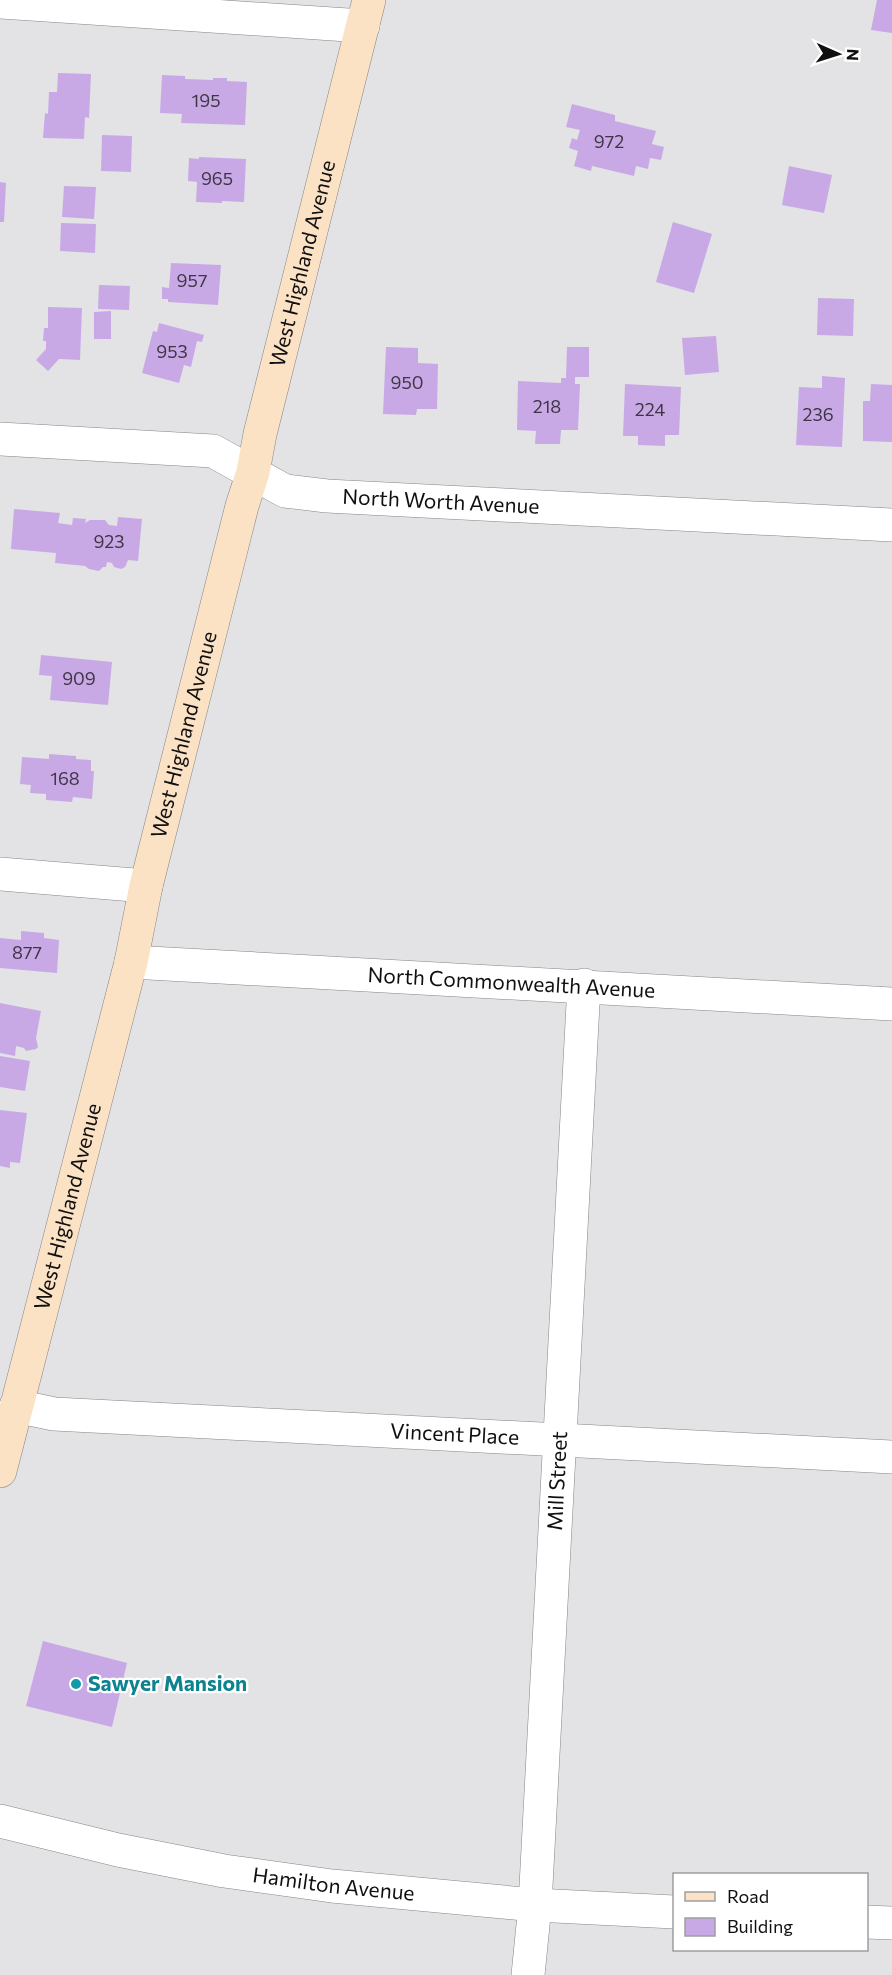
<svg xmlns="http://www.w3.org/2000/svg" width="892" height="1975" font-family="Commissioner,sans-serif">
	<rect width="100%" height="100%" fill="#e3e3e5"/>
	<g fill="#c8a9e6">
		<polygon points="877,0 892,0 892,33 871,30"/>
		<polygon points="58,73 91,74 89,118 85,117 84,139 43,138 45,113 48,114 49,92 57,92"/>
		<polygon points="162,75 185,76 185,79 213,80 213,78 227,78 227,81 247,82 245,125 181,123 182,114 160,113"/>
		<polygon points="572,104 615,115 615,121 656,131 652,144 664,147 661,160 650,158 648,169 636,166 634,176 592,166 591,171 574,166 578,151 569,148 572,138 577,140 580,130 566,127"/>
		<polygon points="102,135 132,136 131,172 101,171"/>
		<polygon points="199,157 246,159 244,202 222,201 222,203 196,202 197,182 188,181 189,158 199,159"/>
		<polygon points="789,166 832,175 824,213 782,205"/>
		<polygon points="0,182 6,183 4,222 0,222"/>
		<polygon points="64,186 96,187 94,219 62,217"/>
		<polygon points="673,222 712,234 694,293 656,282"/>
		<polygon points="61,223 96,224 95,253 60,251"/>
		<polygon points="171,263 221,265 218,305 168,302 168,299 162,299 162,287 169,288"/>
		<polygon points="99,285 130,286 129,310 98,309"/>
		<polygon points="818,298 854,299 853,336 817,335"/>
		<polygon points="48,307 82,308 80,360 59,359 48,371 36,360 46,349 46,341 43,341 44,328 48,328"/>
		<polygon points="111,311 111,339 94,339 94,312"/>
		<polygon points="159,323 204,335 202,342 197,341 191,367 184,365 179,383 142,373 153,331 157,332"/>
		<polygon points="716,336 719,372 685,375 682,338"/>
		<polygon points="386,347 418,348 418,363 438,364 437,409 417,409 416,415 383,414"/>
		<polygon points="567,347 589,347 589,377 575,377 575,384 580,384 578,430 561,430 560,444 535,444 536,431 517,430 518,381 561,383 561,378 566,378"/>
		<polygon points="822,376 845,378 842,447 796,445 799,387 822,388"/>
		<polygon points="625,384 681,387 679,435 665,435 665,446 638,445 638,436 623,436"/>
		<polygon points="871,384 892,385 892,442 863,441 863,401 870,401"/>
		<polygon points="14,509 60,513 58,523 72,525 73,518 86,519 85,523 90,520 105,520 109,525 117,526 118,517 142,519 138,561 128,560 125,567 121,569 114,567 112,563 107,562 106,567 103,567 99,571 89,569 85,566 55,563 56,553 11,549"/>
		<polygon points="41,655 112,662 108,705 50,700 52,676 39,675"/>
		<polygon points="49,754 76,756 76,759 91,760 91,771 94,771 92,799 73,797 72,802 46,800 46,794 30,793 31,785 20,784 22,757 49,759"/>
		<polygon points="21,931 44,933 44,938 59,940 57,973 0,968 0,938 21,940"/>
		<polygon points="0,1003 41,1011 36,1038 38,1047 36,1049 26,1051 24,1048 16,1046 15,1056 0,1053"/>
		<polygon points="0,1056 30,1061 25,1091 0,1087"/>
		<polygon points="0,1110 27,1113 20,1163 10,1162 10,1168 0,1166"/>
		<polygon points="43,1641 127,1663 112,1727 26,1706"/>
	</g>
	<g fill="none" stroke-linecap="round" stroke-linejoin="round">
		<defs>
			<g id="street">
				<polyline points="0,2 363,26"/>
				<path id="s1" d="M0,439L213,451L285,491L327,496L892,525"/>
				<polyline points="0,874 146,886"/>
				<path id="s2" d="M131,962L892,1004"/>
				<path id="s3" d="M16,1406L54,1414L892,1457"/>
				<path id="s4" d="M0,1821L118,1850L224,1871L332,1886L535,1905L674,1912"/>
				<polyline points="866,1922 892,1923"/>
				<path id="s5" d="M528,1975L535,1905L584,985"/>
			</g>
			<g id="secondary">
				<path id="s6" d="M0,1471L131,962L146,886L242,506L253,472L260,434L369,0"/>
			</g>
		</defs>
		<use href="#street" stroke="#848587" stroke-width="34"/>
		<use href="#secondary" stroke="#848587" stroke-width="34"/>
		<use href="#street" stroke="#fff" stroke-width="33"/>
		<use href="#secondary" stroke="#fbe2c4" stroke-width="33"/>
	</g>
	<circle fill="#0f9aa8" stroke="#fff" stroke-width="2" cx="76" cy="1684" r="6"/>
	<g text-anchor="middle" stroke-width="4.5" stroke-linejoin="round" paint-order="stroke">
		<g font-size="18" fill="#3e3646">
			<text x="206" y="107">195</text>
			<text x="609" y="148">972</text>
			<text x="217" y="185">965</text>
			<text x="192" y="287">957</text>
			<text x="172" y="358">953</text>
			<text x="407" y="389">950</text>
			<text x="547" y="413">218</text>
			<text x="650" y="416">224</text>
			<text x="818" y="421">236</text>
			<text x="109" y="548">923</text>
			<text x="79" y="685">909</text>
			<text x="65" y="785">168</text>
			<text x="27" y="959">877</text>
		</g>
		<g font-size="21" fill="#101011" stroke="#fff">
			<text dy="7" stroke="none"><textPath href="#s6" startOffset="1245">West Highland Avenue</textPath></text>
			<text dy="7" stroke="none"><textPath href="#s1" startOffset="452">North Worth Avenue</textPath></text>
			<text dy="7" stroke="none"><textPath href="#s6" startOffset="759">West Highland Avenue</textPath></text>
			<text dy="7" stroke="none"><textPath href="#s2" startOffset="381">North Commonwealth Avenue</textPath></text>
			<text dy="7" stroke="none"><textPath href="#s6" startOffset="273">West Highland Avenue</textPath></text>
			<text dy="7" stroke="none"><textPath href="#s3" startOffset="440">Vincent Place</textPath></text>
			<text dy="7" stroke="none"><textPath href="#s5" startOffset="495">Mill Street</textPath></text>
			<text dy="7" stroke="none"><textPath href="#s4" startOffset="340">Hamilton Avenue</textPath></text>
		</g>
		<g font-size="21" font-weight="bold" fill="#0d838f" stroke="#fff" text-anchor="start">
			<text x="88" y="1691">Sawyer Mansion</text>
		</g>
	</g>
	<rect x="673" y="1873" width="195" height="78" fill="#ffffff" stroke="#9f9fa0" stroke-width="1.5"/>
	<rect x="685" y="1892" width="30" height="9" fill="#fbe2c4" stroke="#9f9fa0" stroke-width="1.5"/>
	<text x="727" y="1903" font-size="18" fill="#101011">Road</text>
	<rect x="685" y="1918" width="30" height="18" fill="#c8a9e6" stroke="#9f9fa0" stroke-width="1.5"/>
	<text x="727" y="1933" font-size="18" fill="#101011">Building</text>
	<g transform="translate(838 54) rotate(93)" stroke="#ffffff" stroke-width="4.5" paint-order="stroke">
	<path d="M0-4.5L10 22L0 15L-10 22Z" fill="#101011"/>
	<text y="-9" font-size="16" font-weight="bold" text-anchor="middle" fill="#101011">N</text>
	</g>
</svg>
